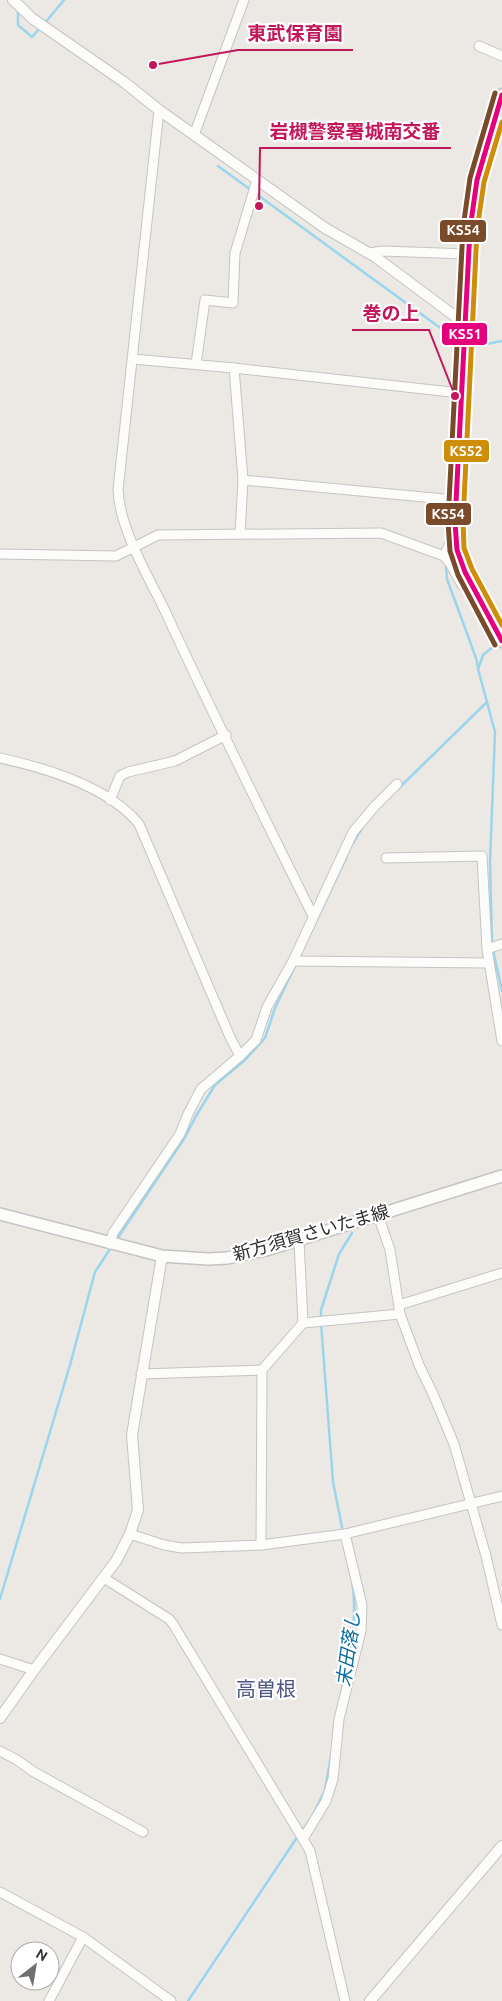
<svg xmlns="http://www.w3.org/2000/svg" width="502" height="2001" font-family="Ubuntu,'Noto Sans JP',sans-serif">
	<rect width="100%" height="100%" fill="#ece8e4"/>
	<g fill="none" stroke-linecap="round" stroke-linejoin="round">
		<g stroke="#99d6ec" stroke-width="2.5">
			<polyline points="18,11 18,25 32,37 40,28"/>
			<polyline points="44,24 64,0"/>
			<polyline points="218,166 251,190"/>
			<polyline points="255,193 439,327 453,324 459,330"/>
			<polyline points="468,339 476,346 502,341"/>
			<polyline points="446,567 447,579 476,658 478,667"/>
			<polyline points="494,646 483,655 478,669 495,732 490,862 492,945 502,991"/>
			<polyline points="398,789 487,702"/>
			<polyline points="351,846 364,825"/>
			<polyline points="117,1239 184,1139 196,1116 215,1085 245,1060 265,1038 275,1008 347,856"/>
			<polyline points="321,1318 321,1310 339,1254 352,1233"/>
			<polyline points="321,1323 333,1482 343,1532"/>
			<polyline points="0,1599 70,1365 95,1272 112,1246"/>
			<path d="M341,1694C348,1657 359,1619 352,1581"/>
			<polyline points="313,1815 325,1790 331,1756"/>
			<polyline points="302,1831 310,1820"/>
			<polyline points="188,2001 298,1836"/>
		</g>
		<defs>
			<g id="minor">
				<polyline points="479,46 502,56"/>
				<path d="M159,110L118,490C120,531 149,577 166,613C213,715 263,815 313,916"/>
				<polyline points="194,135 244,0"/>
				<polyline points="369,253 383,251 468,254"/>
				<polyline points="133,359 234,368 460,393"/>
				<polyline points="196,364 205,300 233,303 235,253 257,180"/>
				<polyline points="234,368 243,480 240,534"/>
				<polyline points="243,480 455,500"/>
				<polyline points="0,554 116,556 158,535 381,533 444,556 450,563 462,585 472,587"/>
				<polyline points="444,556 450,543 456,538"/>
				<path d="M0,758C46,768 108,786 139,824L230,1037L240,1056"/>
				<polyline points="110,800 120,776 128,772 175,761 226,735"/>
				<polyline points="386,858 482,856 487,949 502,1041"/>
				<polyline points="487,949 502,944"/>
				<polyline points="293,961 489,963"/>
				<polyline points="378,1215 390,1250 400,1314 419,1365 433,1394 454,1444 486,1556 502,1625"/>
				<polyline points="110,1244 113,1233 180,1134 188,1114 201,1089 240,1056 256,1040 267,1007 293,961 353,832 375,806 397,784"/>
				<polyline points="399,1305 502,1273"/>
				<polyline points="303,1323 400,1314"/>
				<polyline points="141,1374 262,1370"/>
				<polyline points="130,1534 164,1545 182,1548 261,1545 345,1534 502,1496"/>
				<polyline points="261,1545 262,1370 303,1323 299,1240"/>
				<polyline points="104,1578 169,1619 173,1624 303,1839 310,1851 345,2001"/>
				<polyline points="0,1659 34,1670"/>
				<polyline points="0,1751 17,1760 34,1772 143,1832"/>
				<polyline points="303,1839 326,1801 333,1779 339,1719 361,1631 362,1605 345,1534"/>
				<polyline points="0,1892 83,1937 171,2001"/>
				<polyline points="49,2001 83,1937"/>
			</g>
			<g id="tertiary">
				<polyline points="13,0 33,19 124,82 159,110 325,228 374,256 464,323"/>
				<polyline points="0,1718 34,1670 116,1561 130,1534 138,1510 132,1435 162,1256"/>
				<polyline points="370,2001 502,1846"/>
			</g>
			<polyline id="secondary" points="0,1214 162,1256 208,1259 227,1258 266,1250 502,1176"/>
			<polyline id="primary" points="502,95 477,180 470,229 464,323 455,522 457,550 465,572 502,641"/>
		</defs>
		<use href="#minor" stroke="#c5c4c5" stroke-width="11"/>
		<use href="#tertiary" stroke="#c5c4c5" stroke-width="12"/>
		<use href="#secondary" stroke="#c5c4c5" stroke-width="14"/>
		<use href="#primary" stroke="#c6c5c4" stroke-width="15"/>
		<use href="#minor" stroke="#fcfcfb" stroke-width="9"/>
		<use href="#tertiary" stroke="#fcfcfb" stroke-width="10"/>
		<use href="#secondary" stroke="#fcfcfb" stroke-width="11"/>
		<use href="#primary" stroke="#e8e4d6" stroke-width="12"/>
		<defs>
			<polyline id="bus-1" points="502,95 477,180 470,229 455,522 457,550 465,572 502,641"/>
			<polyline id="bus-2" points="495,93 470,178 463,228 448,522 450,551 458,575 495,645"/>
			<polyline id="bus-3" points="502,122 484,182 477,230 463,522 464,548 472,569 502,625"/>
		</defs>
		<use href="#bus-1" stroke="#fff" stroke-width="9"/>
		<use href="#bus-2" stroke="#fff" stroke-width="9"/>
		<use href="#bus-3" stroke="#fff" stroke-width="9"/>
		<use href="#bus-1" stroke="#e5007d" stroke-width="5"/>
		<use href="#bus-2" stroke="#7a4b2a" stroke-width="5"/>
		<use href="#bus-3" stroke="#cf8e09" stroke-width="5"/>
	</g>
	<g text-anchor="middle" stroke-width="4.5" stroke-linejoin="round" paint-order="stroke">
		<g font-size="18" fill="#2e2e2e" stroke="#fff">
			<text transform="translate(311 1233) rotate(-16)" y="6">新方須賀さいたま線</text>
		</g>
		<g font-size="19" font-style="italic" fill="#0d6fa3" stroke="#fff">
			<text transform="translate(348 1649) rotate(-82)" y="7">末田落し</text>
		</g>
		<g font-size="20" fill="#4d5680" stroke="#fff">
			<text x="266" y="1696">高曽根</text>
		</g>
	</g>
	<path fill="none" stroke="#c2185b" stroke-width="2" d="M153 65L238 50H353M259 206L260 148H451M455 396L429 330H352"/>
	<g fill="#c2185b" stroke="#fff" stroke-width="2">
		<circle cx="153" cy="65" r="5"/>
		<circle cx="259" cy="206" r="5"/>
		<circle cx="455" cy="396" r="5"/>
	</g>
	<g font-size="19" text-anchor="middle" font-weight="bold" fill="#c2185b" stroke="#fff" stroke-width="4.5" stroke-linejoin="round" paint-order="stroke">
		<text x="295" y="40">東武保育園</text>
		<text x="355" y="138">岩槻警察署城南交番</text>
		<text x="391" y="320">巻の上</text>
	</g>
	<g stroke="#fff" stroke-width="2">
		<rect x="439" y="219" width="48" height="24" rx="5" fill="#7a4b2a"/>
		<rect x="441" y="322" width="47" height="24" rx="5" fill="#e5007d"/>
		<rect x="443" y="439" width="47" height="24" rx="5" fill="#cf8e09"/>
		<rect x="425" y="502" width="47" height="24" rx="5" fill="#7a4b2a"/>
	</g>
	<g font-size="14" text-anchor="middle" font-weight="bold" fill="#fff">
		<text x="463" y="235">KS54</text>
		<text x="465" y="339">KS51</text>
		<text x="466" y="456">KS52</text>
		<text x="448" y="519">KS54</text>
	</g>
	<g transform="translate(35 1966) rotate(31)"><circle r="24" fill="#ffffff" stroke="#ababab"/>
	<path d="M0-4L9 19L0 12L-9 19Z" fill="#706f6e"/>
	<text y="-8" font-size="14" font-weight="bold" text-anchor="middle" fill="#2e2e2e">N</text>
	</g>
</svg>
